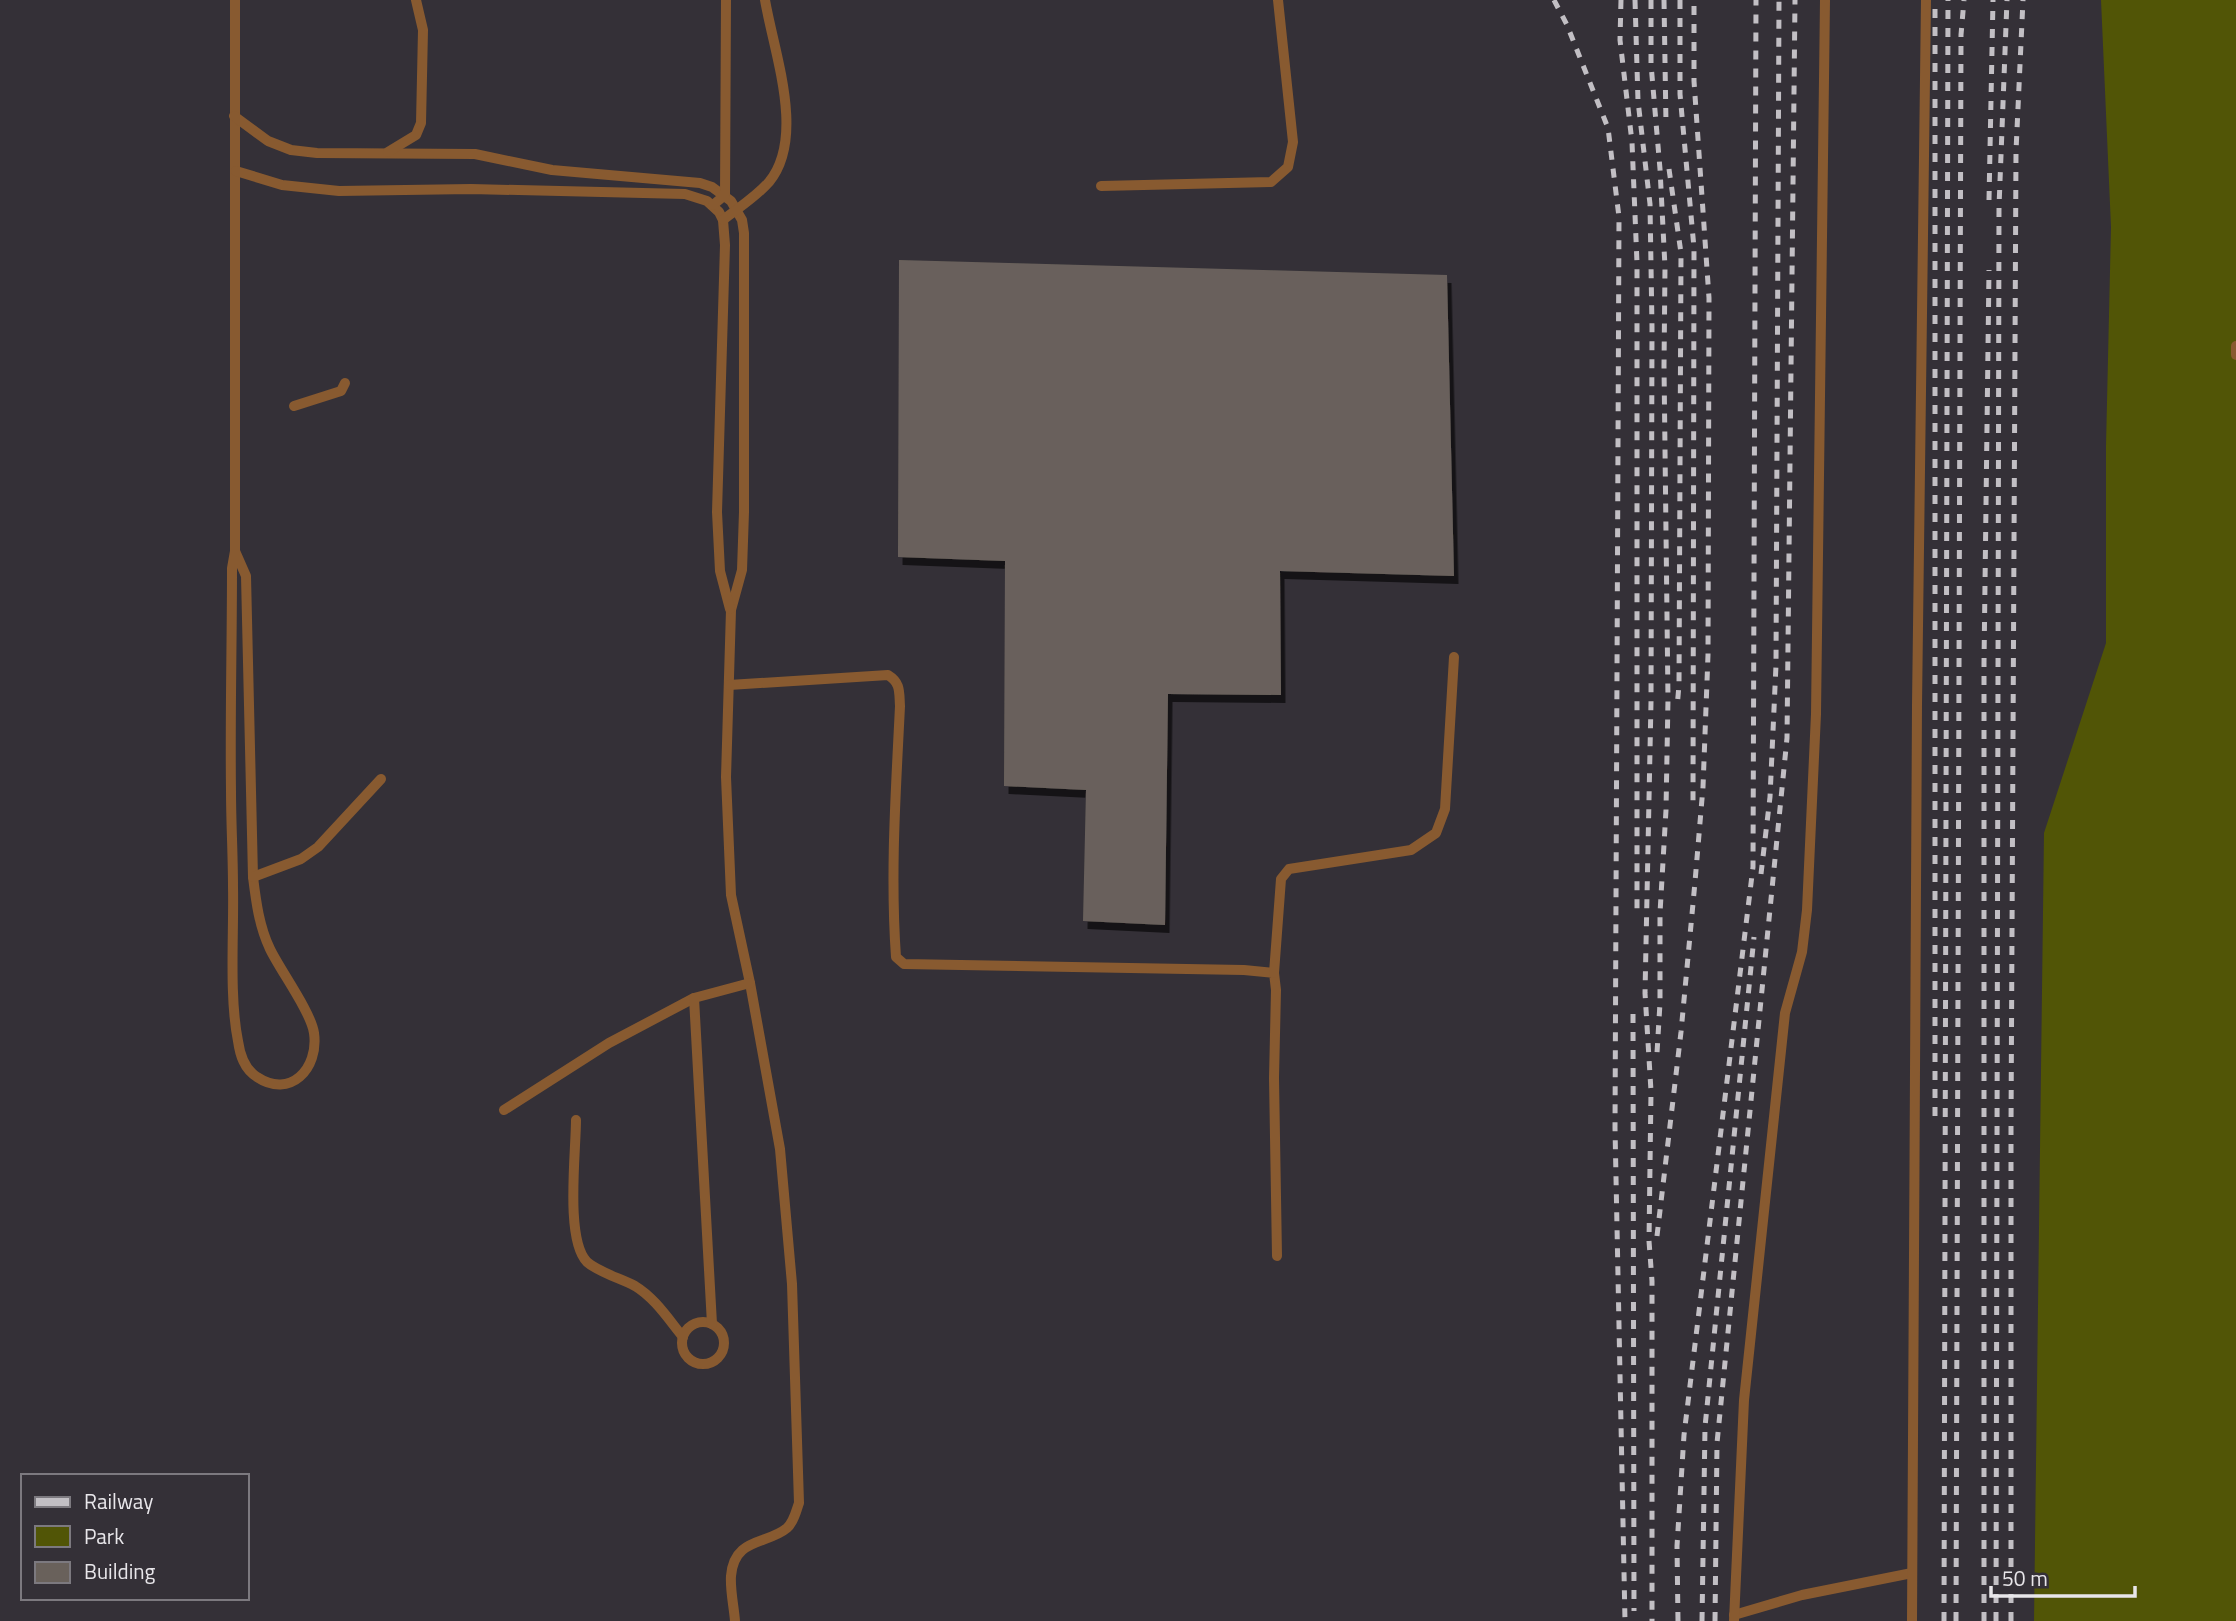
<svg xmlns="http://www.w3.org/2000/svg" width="2236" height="1621" font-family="'Titillium Web',sans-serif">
	<defs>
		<filter id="shadow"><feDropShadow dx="4.5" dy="8" stdDeviation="0" flood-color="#0009"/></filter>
	</defs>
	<rect width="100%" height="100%" fill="#343037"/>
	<polygon fill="#515506" points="2101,0 2236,0 2236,1621 2034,1621 2044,833 2106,643 2106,446 2111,227"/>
	<polygon fill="#69615b" filter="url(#shadow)" points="899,260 1447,275 1454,576 1280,571 1281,695 1168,694 1165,925 1083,921 1086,790 1004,786 1005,561 898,557"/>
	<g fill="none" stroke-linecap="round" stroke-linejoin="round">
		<g stroke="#885a30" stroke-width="10">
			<path d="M235,0V551L232,568C232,643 230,717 231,791C231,823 233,855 233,887C234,934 229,996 238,1041C240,1055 244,1069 257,1077C290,1099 319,1069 314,1033C311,1012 280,970 270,949C259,926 256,901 253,877L246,576L235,551"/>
			<path d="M234,116L268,141L291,150L317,153L475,154L552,170L700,183L712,187L731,201L742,220L744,233V512L742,570L731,610L726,777L729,848L731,895L750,983L780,1149L792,1284L799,1503C796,1511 794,1522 787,1528C767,1545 734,1537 731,1576C730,1590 734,1607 735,1621"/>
			<polyline points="388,152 416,135 421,123 423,30 416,0"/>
			<polyline points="236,171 282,185 339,191 471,189 685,194 707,201 719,212 723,220 725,245 717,512 720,571 730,609"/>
			<polyline points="1101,186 1271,182 1288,167 1293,142 1278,0"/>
			<polyline points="713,205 725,195 726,0"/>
			<path d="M723,220C738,208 756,197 769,182C806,137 774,53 765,0"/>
			<polyline points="2236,346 2236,355"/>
			<polyline points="294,406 341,391 345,383"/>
			<path d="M729,685L888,675C901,683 899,692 900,706C896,789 890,873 896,957L904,964L1244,970L1274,973L1276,990L1274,1078L1277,1256"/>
			<polyline points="253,877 301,859 318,847 381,779"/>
			<polyline points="1274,973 1281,879 1289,869 1411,850 1436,833 1445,809 1454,657"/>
			<polyline points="504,1110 609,1043 694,998"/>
			<path d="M576,1120C576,1152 565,1240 587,1262C598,1272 622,1279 635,1286C655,1298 669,1320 683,1337"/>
			<circle cx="703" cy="1343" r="21"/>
			<polyline points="712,1324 694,998 750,983"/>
			<polyline points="1734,1615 1802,1595 1912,1573"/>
			<polyline points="1734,1621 1744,1400 1785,1013 1802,952 1807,910 1816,714 1825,0"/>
			<polyline points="1912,1621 1917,705 1926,0"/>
		</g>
		<g stroke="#c2bfc4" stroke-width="5" stroke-dasharray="9 9" stroke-linecap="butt">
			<polyline points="1554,0 1567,25 1608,128 1619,217 1615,1128 1625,1621"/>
			<polyline points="1621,0 1620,40 1632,142 1637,263 1637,909"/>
			<polyline points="1635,0 1638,101 1650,204 1652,327 1651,702 1645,993 1651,1091 1649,1241 1652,1281 1652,1621"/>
			<polyline points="1651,0 1651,64 1660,169 1665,267 1664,366 1668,699 1666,810 1660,913 1660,1003 1657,1053"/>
			<polyline points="1664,0 1666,124"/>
			<polyline points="1680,0 1680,94 1694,248 1693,801"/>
			<polyline points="1669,169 1681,253 1679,685 1677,708"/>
			<polyline points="1989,200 1993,0"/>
			<polyline points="1761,874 1770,797 1776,665 1779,0"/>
			<polyline points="1633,1014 1634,1611"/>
			<polyline points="1935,1116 1935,0"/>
			<polyline points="1657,1236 1681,1032 1695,882 1703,787 1708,655 1709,298 1694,81 1694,0"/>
			<polyline points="1678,1621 1677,1546 1684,1435 1753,867 1756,0"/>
			<polyline points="1702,1621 1705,1427 1754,937"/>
			<polyline points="1715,1621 1717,1443 1787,738 1795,0"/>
			<polyline points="1944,1621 1948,0"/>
			<polyline points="1956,1621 1961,35 1964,0"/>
			<polyline points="1984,1621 1984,663 1989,270"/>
			<polyline points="1996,1621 1999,207 2007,0"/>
			<polyline points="2011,1621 2011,1128 2016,151 2023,0"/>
		</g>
	</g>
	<rect x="21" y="1474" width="228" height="126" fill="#343037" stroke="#7c797f" stroke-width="2"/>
	<rect x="35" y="1497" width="35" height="10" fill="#c2bfc4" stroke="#7c797f" stroke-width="2"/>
	<text x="84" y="1509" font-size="21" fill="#e8e6ea">Railway</text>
	<rect x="35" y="1526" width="35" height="21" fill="#515506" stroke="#7c797f" stroke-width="2"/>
	<text x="84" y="1544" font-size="21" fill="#e8e6ea">Park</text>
	<rect x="35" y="1562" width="35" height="21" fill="#69615b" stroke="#7c797f" stroke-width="2"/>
	<text x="84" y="1579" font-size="21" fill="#e8e6ea">Building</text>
	<path d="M1991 1586v10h144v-10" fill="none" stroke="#e8e6ea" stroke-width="3.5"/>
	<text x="2002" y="1586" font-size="21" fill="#e8e6ea" stroke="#343037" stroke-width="5" paint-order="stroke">50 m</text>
</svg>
